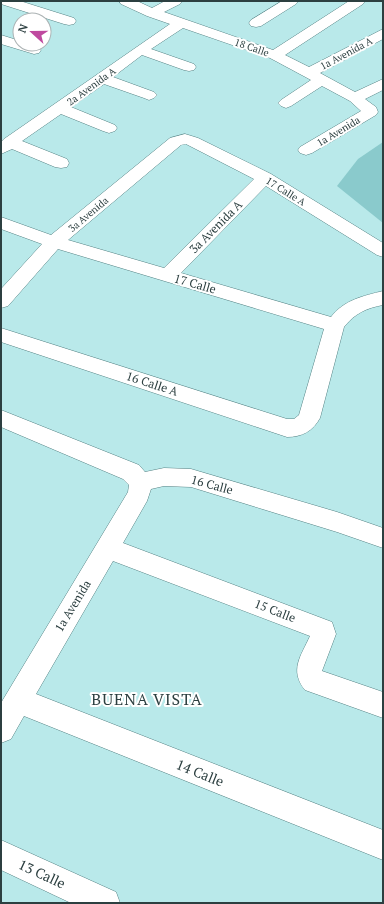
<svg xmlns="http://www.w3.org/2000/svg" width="384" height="904" font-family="'PT Serif',serif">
	<rect width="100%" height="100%" fill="#b9e9ea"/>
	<polygon fill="#8acacc" points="383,142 383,223 337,186 358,159"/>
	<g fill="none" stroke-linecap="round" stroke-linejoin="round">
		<defs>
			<g id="minor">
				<polygon points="1,1 20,1 74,18 76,21 74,24 69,25 64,24 1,4"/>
				<polygon points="119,1 137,1 152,8 165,1 182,1 180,4 164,12 273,50 349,1 365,1 363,4 285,55 309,67 383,29 383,39 320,73 355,92 383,79 383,90 365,99 376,107 378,112 376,115 312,153 306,155 300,153 298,150 300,147 361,111 350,101 322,86 291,106 286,108 281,106 278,103 281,100 311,80 270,58 183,28 151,49 194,64 196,67 194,70 189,71 184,70 142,55 113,77 154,92 157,95 154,98 149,100 144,98 104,84 71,107 115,125 117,128 115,131 109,133 103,131 61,114 22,141 67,159 69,163 67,167 61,168 55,167 12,149 1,154 1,142 4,139 170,24 147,16 121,4"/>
				<polygon points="282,1 298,1 296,4 261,26 256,27 251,26 249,23 251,20"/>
				<path d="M1,35L20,41V44C27,44 37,43 41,50L39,53L34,54L1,44Z"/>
				<path d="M185,134L198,138L271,174L383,243V257L377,255L266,186L181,273L331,317C344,300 363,296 383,291V305C367,308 355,313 344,327L320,418C313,431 302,437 287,437L1,342V328L287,419H294L299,415L324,329L58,249L8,306L1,308V289L42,244L1,229V217L51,235L170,138ZM186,144L254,179L164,268L68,240L181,145Z"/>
				<path d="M1,410L139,465L145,472L164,468L191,469L337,512L383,528V548L337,532L191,487L164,486L151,489L147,501L123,543L332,622L336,634L322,671L383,692V718L305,690C289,670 301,656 310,636L113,561L36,694L383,830V860L24,716L11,739L1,743V703L128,492L129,485L123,479L1,427Z"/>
				<polygon points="1,840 116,892 120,903 71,903 1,870"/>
			</g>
		</defs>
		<use href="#minor" stroke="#558284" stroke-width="1"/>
		<use href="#minor" fill="#fff" fill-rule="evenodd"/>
	</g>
	<g text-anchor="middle" stroke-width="4" stroke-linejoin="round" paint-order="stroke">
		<g font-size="10" fill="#2c3f40" stroke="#fff">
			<text transform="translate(252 47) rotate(19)" y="4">18 Calle</text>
			<text transform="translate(346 53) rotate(-28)" y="4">1a Avenida A</text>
			<text transform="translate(91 86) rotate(-36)" y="4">2a Avenida A</text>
			<text transform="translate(338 131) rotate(-31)" y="4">1a Avenida</text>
			<text transform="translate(286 191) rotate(32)" y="4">17 Calle A</text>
			<text transform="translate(88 214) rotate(-40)" y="4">3a Avenida</text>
		</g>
		<g font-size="12" fill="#2c3f40" stroke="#fff">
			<text transform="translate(216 227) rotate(-45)" y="4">3a Avenida A</text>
			<text transform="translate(195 284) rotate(16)" y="4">17 Calle</text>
			<text transform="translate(152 384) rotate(18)" y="4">16 Calle A</text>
			<text transform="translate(212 485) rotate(15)" y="4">16 Calle</text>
			<text transform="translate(73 606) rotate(-59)" y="4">1a Avenida</text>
			<text transform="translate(275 611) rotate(21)" y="4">15 Calle</text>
		</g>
		<g font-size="14" fill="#2c3f40" stroke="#fff">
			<text transform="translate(200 773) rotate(22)" y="5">14 Calle</text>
			<text transform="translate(42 874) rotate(25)" y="5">13 Calle</text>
		</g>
		<g font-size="16" letter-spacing="1" fill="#2c3f40" stroke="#fff">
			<text x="147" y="705">BUENA VISTA</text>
		</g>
	</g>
	<rect width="384" height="904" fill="none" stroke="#2c3f40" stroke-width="4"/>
	<g transform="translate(32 32) rotate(291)"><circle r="19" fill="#ffffff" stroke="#abb2b3"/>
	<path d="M0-3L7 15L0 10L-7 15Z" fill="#bf499f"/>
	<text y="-6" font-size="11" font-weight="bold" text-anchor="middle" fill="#2c3f40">N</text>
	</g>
</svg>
